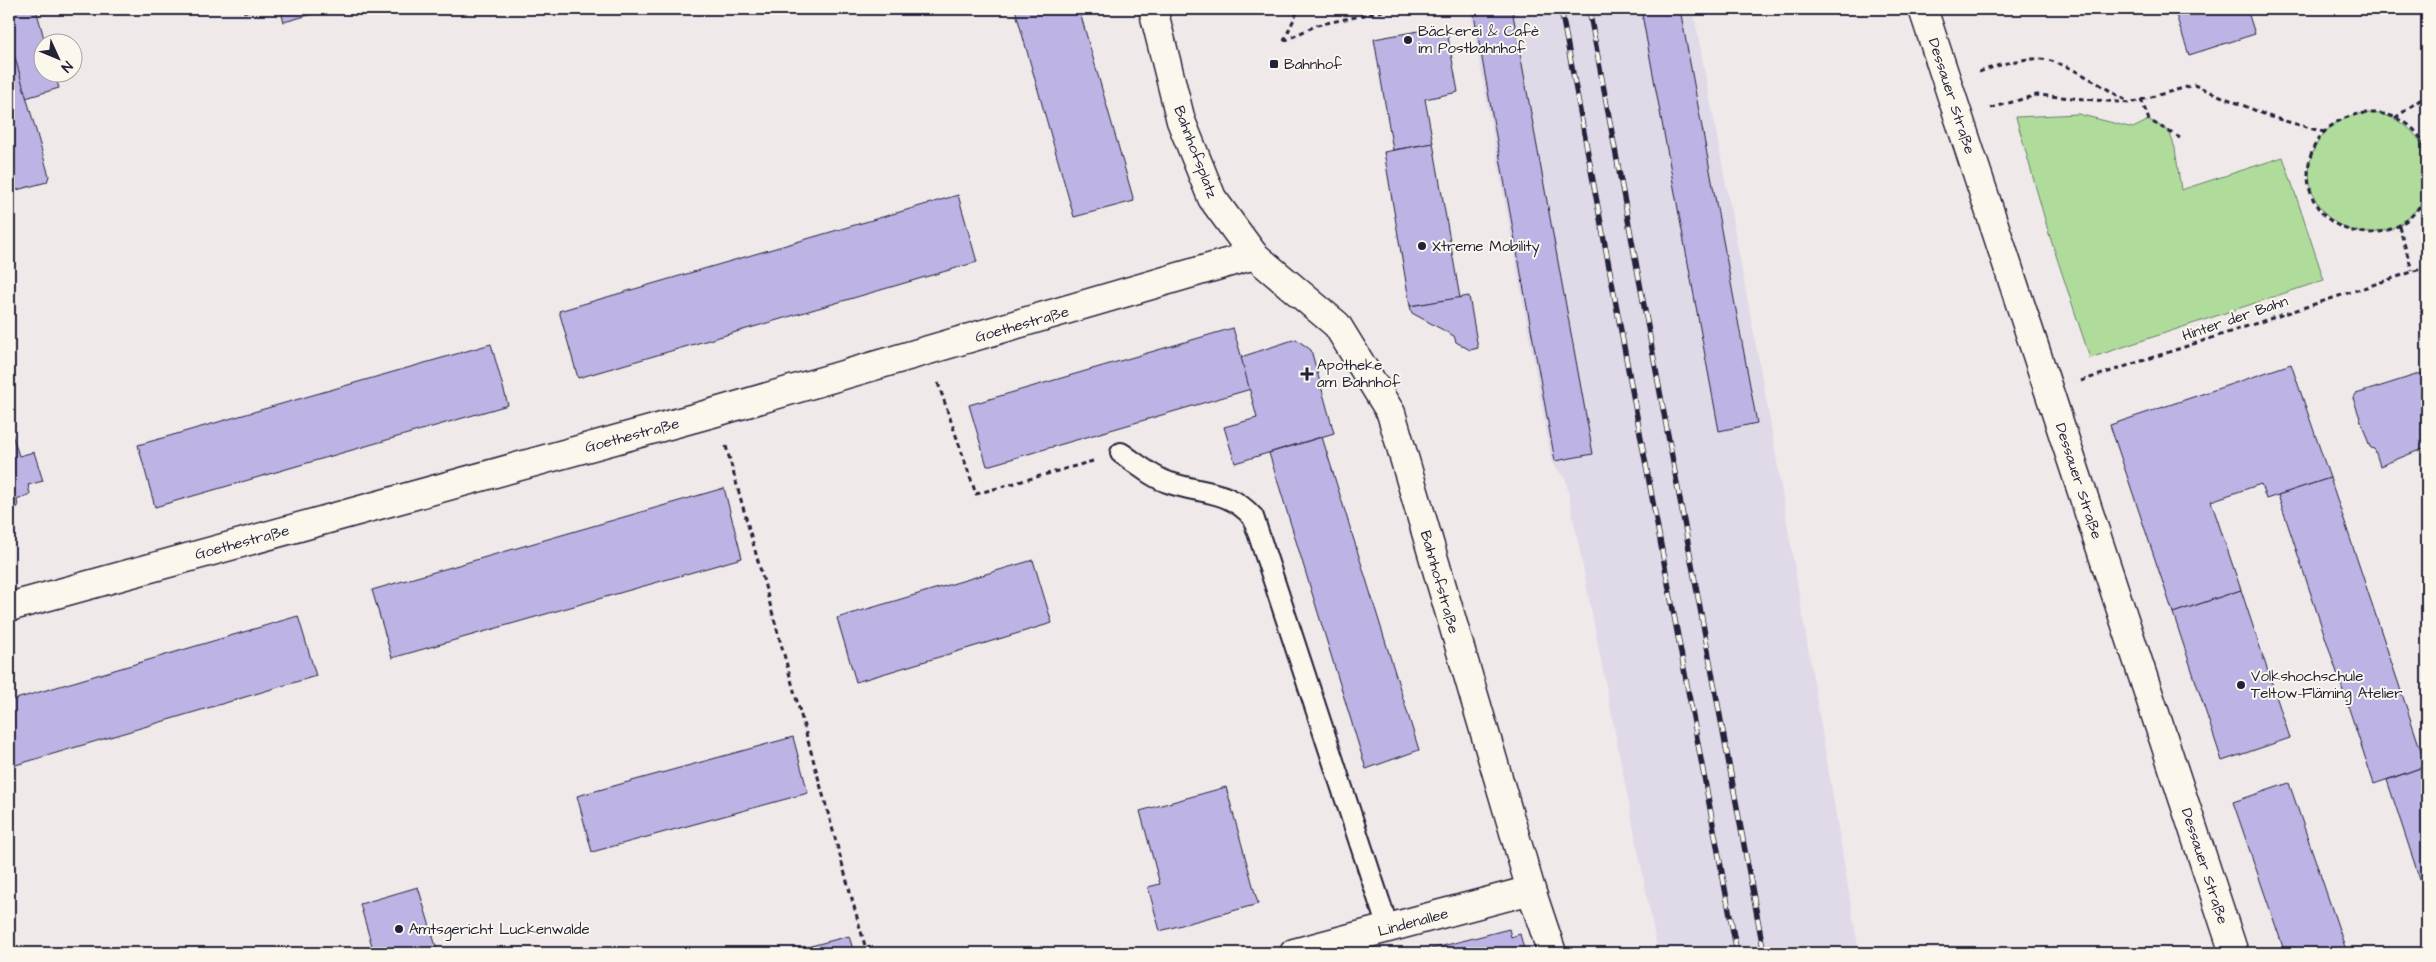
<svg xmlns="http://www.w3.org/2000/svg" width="2436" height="962" font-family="'Architects Daughter',sans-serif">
	<rect width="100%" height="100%" fill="#efe9ea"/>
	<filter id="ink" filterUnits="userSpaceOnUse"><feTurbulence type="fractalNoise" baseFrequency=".02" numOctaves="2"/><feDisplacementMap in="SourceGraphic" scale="10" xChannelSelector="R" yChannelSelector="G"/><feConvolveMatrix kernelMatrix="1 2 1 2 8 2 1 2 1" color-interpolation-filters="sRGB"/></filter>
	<g filter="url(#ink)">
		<polygon fill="#e0d9e8" points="1470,9 1693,9 1769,415 1859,953 1658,953 1566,480 1552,463"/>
		<g fill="#afdc9b" stroke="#687f6b">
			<circle cx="2369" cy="173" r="60"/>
			<polygon points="2078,114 2133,128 2149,120 2169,131 2175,148 2181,190 2283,157 2324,280 2090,358 2049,234 2016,117"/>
		</g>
		<g fill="#bdb3e4" stroke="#22223b">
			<polygon points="9,9 36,9 45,42 42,42 42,72 54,72 59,88 26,98 9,37"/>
			<polygon points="243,9 256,9 244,13"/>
			<polygon points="280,9 320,9 320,12 284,22"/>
			<polygon points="1015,9 1079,9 1134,201 1074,217"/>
			<polygon points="1473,9 1512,9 1593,454 1555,461"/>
			<polygon points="1641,9 1680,9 1757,423 1719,431"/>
			<polygon points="2174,9 2247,9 2255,34 2189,55"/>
			<polygon points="1446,26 1458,92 1425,99 1433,143 1393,150 1374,39"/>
			<polygon points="9,37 49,176 47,182 9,192"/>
			<polygon points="1433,143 1460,298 1410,306 1384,152"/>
			<polygon points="958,195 977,262 578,378 559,311"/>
			<polygon points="1469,296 1478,348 1470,350 1456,342 1454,336 1412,313 1410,306"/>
			<polygon points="1233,328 1251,389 987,466 969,405"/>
			<polygon points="1296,339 1311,350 1334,433 1235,463 1224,427 1257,418 1241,357"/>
			<polygon points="491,344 508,405 155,507 138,445"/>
			<polygon points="2291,364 2330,478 2266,499 2261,484 2211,501 2241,590 2173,613 2110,425"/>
			<polygon points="2422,373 2427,384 2427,447 2380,466 2375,450 2370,447 2353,398 2356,394"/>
			<polygon points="9,425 19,456 34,452 43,481 28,485 30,494 17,500 18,507 9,511"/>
			<polygon points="1322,437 1419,750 1366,769 1269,453"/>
			<polygon points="2330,478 2426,766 2374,784 2278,495"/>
			<polygon points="724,488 742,558 392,658 372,590"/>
			<polygon points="1033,560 1052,623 856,682 837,618"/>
			<polygon points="2241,590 2290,738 2222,761 2173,613"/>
			<polygon points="298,616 316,676 9,767 9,701"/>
			<polygon points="793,737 808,793 592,852 577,796"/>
			<polygon points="2426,766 2427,771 2427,901 2387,780"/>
			<polygon points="2289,783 2347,953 2285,953 2233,802"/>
			<polygon points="1226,787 1258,904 1160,931 1148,887 1160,884 1140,811"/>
			<polygon points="418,887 438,953 374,953 360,904"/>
			<polygon points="1509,929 1511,937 1520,934 1525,953 1415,953"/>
			<polygon points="849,936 854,953 784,953"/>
		</g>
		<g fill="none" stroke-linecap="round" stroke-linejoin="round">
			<defs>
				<path id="lane" d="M1121,453C1136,463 1153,478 1170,483C1203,494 1228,489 1253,517L1388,928"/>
				<g id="street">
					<polyline points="1153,9 1181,121 1212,198 1254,255 1337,325 1391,413 1531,890 1552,953"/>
					<polyline points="1923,9 2234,953"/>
					<polyline points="9,607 716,412 1254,255"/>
					<polyline points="1294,953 1531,890"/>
				</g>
			</defs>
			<use href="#lane" stroke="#22223b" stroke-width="24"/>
			<use href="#street" stroke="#22223b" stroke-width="31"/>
			<g stroke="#22223b" stroke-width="3" stroke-dasharray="5 4" stroke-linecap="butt">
				<polyline points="1284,41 1317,25 1393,9"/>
				<polyline points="1284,41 1298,10 1306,9"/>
				<path d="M1979,72C1999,65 2019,58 2040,59C2064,60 2107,89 2128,102"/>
				<polyline points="2141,99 2149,120 2180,138"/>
				<polyline points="1991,108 2037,95 2130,103 2194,85 2271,117 2324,132"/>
				<polyline points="2395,118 2427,95"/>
				<path d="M2427,156C2415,92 2308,100 2308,175C2309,243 2407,255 2427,190"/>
				<polyline points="2419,208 2427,206"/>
				<polyline points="2399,226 2412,270"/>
				<polyline points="2081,381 2427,267"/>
				<polyline points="938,383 976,494 1093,461"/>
				<polyline points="726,446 867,953"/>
			</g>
			<use href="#lane" stroke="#fbf7ec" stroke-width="20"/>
			<use href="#street" stroke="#fbf7ec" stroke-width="28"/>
			<defs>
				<g id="rail">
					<polyline points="1561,9 1737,953"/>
					<polyline points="1589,9 1764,953"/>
				</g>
			</defs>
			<use href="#rail" stroke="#22223b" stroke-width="5.5"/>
			<use href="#rail" stroke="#fbf7ec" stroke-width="4" stroke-dasharray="11" stroke-linecap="butt"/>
		</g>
	</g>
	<g fill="#22223b" stroke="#fbf7ec" stroke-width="2">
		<circle cx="1408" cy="40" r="5"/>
		<rect x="1269" y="59" width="10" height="10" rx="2.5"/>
		<circle cx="1422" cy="246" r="5"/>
		<path d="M1304.5 366.5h5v5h5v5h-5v5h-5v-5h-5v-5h5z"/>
		<circle cx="2241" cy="685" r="5"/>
		<circle cx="399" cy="929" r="5"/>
	</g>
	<g text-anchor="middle" stroke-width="4" stroke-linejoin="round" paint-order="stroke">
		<g font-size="15" fill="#22223b" stroke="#fbf7ec" text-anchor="start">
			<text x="1418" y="36">Bäckerei &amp; Cafè<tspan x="1418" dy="17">im Postbahnhof</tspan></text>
			<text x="1284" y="69">Bahnhof</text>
			<text x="1432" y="251">Xtreme Mobility</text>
			<text x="1317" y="370">Apotheke<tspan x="1317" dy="17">am Bahnhof</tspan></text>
			<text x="2251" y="681">Volkshochschule<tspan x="2251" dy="17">Teltow-Fläming Atelier</tspan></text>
			<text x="409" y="934">Amtsgericht Luckenwalde</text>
		</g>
		<g font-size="15" fill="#22223b" stroke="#fbf7ec">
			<text transform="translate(1952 96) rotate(72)" y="5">Dessauer Straße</text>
			<text transform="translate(1196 152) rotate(69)" y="5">Bahnhofsplatz</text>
			<text transform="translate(2235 318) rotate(-19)" y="5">Hinter der Bahn</text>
			<text transform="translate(1022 324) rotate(-16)" y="5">Goethestraße</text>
			<text transform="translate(632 435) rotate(-15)" y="5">Goethestraße</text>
			<text transform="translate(2079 481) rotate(72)" y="5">Dessauer Straße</text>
			<text transform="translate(242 542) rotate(-15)" y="5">Goethestraße</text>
			<text transform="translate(1440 582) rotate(74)" y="5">Bahnhofstraße</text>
			<text transform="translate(2205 866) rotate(72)" y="5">Dessauer Straße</text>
			<text transform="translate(1413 922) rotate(-15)" y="5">Lindenallee</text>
		</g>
	</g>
	<rect width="2436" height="962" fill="none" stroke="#fbf7ec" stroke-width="30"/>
	<rect x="15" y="15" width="2406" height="932" fill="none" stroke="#22223b" stroke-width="2" filter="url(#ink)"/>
	<g transform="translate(58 58) rotate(134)"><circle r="24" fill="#fbf7ec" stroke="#a4a2a5"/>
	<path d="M0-4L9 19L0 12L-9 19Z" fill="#22223b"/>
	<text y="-8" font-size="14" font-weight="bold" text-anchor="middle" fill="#22223b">N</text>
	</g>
</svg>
